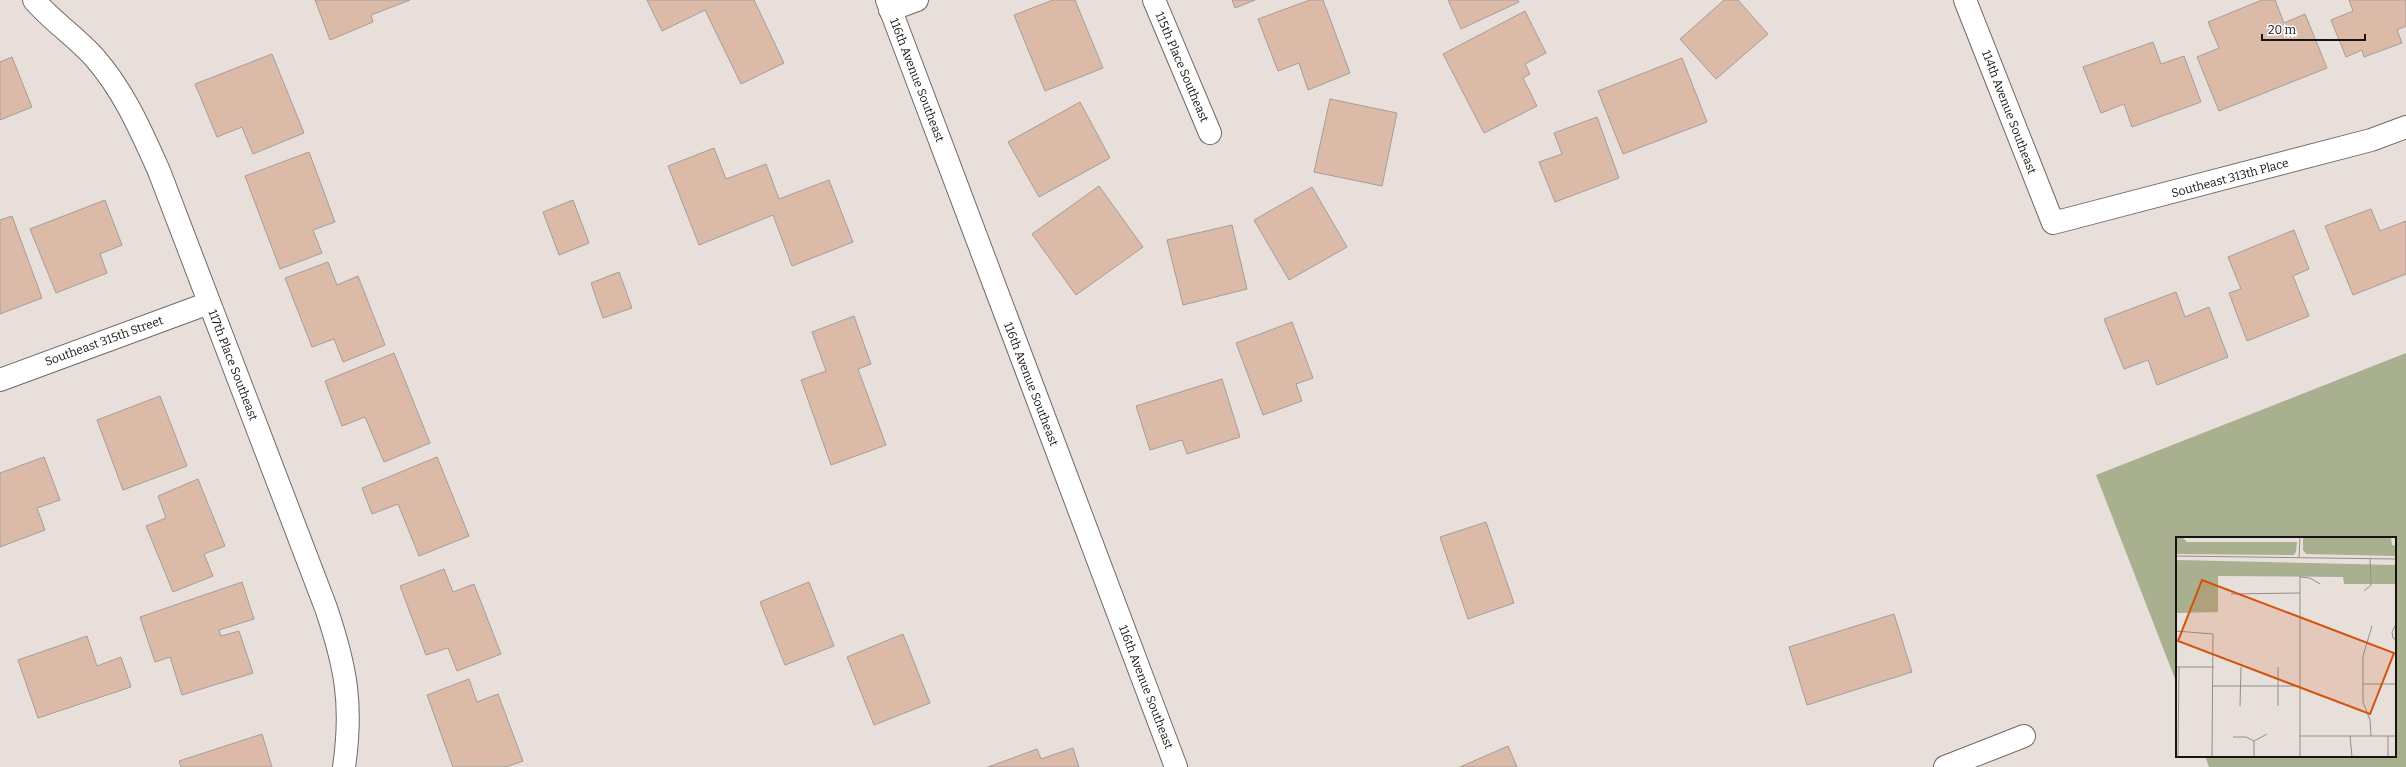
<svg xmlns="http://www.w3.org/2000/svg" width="2406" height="767" font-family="Bitter,serif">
	<rect width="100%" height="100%" fill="#e8dfda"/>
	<polygon fill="#a9b08f" points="2406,353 2406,767 2209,767 2205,756 2395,756 2395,538 2177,538 2177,684 2096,475"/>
	<g fill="#dcbaa8" stroke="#a59d99">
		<polygon points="315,0 410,0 371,15 373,22 330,40"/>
		<polygon points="647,0 754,0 784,63 741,84 705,10 662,31"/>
		<polygon points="1053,0 1075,0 1103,68 1045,91 1014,15"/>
		<polygon points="1232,0 1255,0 1235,8"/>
		<polygon points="1310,0 1323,0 1350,73 1308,90 1299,63 1278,71 1258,19"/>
		<polygon points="1448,0 1518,0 1519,2 1461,29"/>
		<polygon points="1724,0 1738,0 1768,34 1716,79 1680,39"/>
		<polygon points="2262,0 2275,0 2284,23 2305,14 2327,68 2219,111 2197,57 2219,48 2208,22"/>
		<polygon points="2349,0 2406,0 2406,26 2397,30 2402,43 2364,57 2362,50 2346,57 2331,20 2353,11"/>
		<polygon points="1525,11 1546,53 1525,64 1530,74 1523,78 1537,106 1484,133 1443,54"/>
		<polygon points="2153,42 2161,64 2184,56 2201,102 2132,127 2124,104 2101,113 2083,67"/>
		<polygon points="272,54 304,133 253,154 242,127 217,137 195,84"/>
		<polygon points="12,57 32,107 0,120 0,62"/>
		<polygon points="1682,58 1707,122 1623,154 1598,91"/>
		<polygon points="1330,99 1397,113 1382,186 1314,172"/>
		<polygon points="1080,102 1110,158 1039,197 1008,142"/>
		<polygon points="1597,117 1619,178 1555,202 1539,162 1562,154 1554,133"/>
		<polygon points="714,148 726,179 766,164 779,199 829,180 853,242 792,266 773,215 699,245 668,166"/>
		<polygon points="309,152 335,222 313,230 322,253 280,269 245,176"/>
		<polygon points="1099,186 1143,247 1076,295 1032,234"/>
		<polygon points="1312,187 1347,247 1289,280 1254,220"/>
		<polygon points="105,200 122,245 100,254 107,273 56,293 30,229"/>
		<polygon points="573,200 589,243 559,255 543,212"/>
		<polygon points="2371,209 2380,231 2406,221 2406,274 2353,295 2325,226"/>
		<polygon points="12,216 42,298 0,314 0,220"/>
		<polygon points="1232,225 1247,289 1183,305 1167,240"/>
		<polygon points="2294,230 2309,269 2293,276 2309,316 2247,341 2229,293 2241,289 2228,257"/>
		<polygon points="328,262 337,285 358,276 385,345 343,362 334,339 312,347 285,278"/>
		<polygon points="619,272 632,308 603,318 591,283"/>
		<polygon points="2176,292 2185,317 2209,307 2228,357 2157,385 2148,360 2124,369 2104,319"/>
		<polygon points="854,316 871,364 858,369 886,445 831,465 801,380 826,371 812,332"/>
		<polygon points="1292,322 1313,378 1296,384 1302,401 1263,415 1236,343"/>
		<polygon points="394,353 430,443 384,462 365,417 342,426 325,381"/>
		<polygon points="1222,379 1240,437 1187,454 1182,440 1150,450 1136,406"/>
		<polygon points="160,396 187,466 123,490 97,420"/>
		<polygon points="44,457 60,500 37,508 45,530 0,547 0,473"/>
		<polygon points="437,457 469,536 419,556 398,504 372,514 362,488"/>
		<polygon points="198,479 225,546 204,554 213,576 173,592 146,526 166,518 158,496"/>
		<polygon points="1486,522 1514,603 1468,619 1440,537"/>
		<polygon points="444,569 453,592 474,584 501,654 457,671 448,648 426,655 400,586"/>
		<polygon points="242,582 254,619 219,630 221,636 239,631 253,673 182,695 170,657 155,662 140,617"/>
		<polygon points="809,582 834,646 785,665 760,602"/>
		<polygon points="1894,614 1912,672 1807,705 1789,647"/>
		<polygon points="903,634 930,703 874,725 847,657"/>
		<polygon points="87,636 97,666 121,657 131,687 38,718 18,660"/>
		<polygon points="469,679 477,702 498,694 523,761 506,767 453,767 427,695"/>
		<polygon points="262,734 272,767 181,767 179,761"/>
		<polygon points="1508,746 1517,767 1460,767"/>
		<polygon points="1073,748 1079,767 988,767 1037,749 1041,759"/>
	</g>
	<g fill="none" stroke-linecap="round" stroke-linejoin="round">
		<defs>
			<g id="minor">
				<path d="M34,0C52,21 76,37 94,57C124,91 141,131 159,171L326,608C346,667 353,705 344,767"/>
				<polyline points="887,0 1176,767"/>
				<polyline points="1154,0 1210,133"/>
				<polyline points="1965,0 2053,223 2371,140 2406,127"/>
				<polyline points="890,10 917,0"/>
				<polyline points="0,380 209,303"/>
				<polyline points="1945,767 2024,736"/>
			</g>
		</defs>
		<use href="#minor" stroke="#716965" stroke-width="24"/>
		<use href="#minor" stroke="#fff" stroke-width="22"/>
	</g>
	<g text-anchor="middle" stroke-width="4" stroke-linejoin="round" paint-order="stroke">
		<g font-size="12" fill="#161311" stroke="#fff">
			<text transform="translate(1182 67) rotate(67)" y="4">115th Place Southeast</text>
			<text transform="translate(917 80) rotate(69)" y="4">116th Avenue Southeast</text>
			<text transform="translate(2009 112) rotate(69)" y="4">114th Avenue Southeast</text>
			<text transform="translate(2230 178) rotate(-15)" y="4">Southeast 313th Place</text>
			<text transform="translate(104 341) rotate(-20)" y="4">Southeast 315th Street</text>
			<text transform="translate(233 365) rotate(69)" y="4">117th Place Southeast</text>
			<text transform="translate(1031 384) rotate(69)" y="4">116th Avenue Southeast</text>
			<text transform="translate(1146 687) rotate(69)" y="4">116th Avenue Southeast</text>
		</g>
	</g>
	<g transform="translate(2176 537)">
		<rect width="220" height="220" fill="#e8dfda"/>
		<path d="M0,0H6L11,5H121L120,15L118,18L0,17ZM127,0H215L216,8L220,9V19L130,17L127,13ZM0,23L220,28V69L219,47H168L167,40L42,39V75L0,76Z" fill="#a9b08f"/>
		<path fill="none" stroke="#948d8a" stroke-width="1" d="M0,19L220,22M123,21L124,0M220,22V66M124,40L134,41L144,47M188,54L195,48L194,22M55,57L124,56M220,87L216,95L217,101L220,103M0,94L37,97L36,220M0,130H38M102,130V169M187,147H220M37,149H123M64,169L65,130M124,199H220M174,199L176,220M195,199L194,183L187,165V119L196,89M212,199V220M57,200H70L78,204L91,197M78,204V220M2,220L3,130M124,220V39"/>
		<path fill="#d3520c" fill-opacity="0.15" stroke="#d3520c" stroke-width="2" d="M26,43L218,116L194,177L2,104Z"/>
		<rect width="220" height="220" fill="none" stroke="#161311" stroke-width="2"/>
	</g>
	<path d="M2262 34v6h103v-6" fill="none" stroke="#161311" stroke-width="2"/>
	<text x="2268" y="34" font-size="12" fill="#161311" stroke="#ffffff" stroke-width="3" paint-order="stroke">20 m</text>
</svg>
